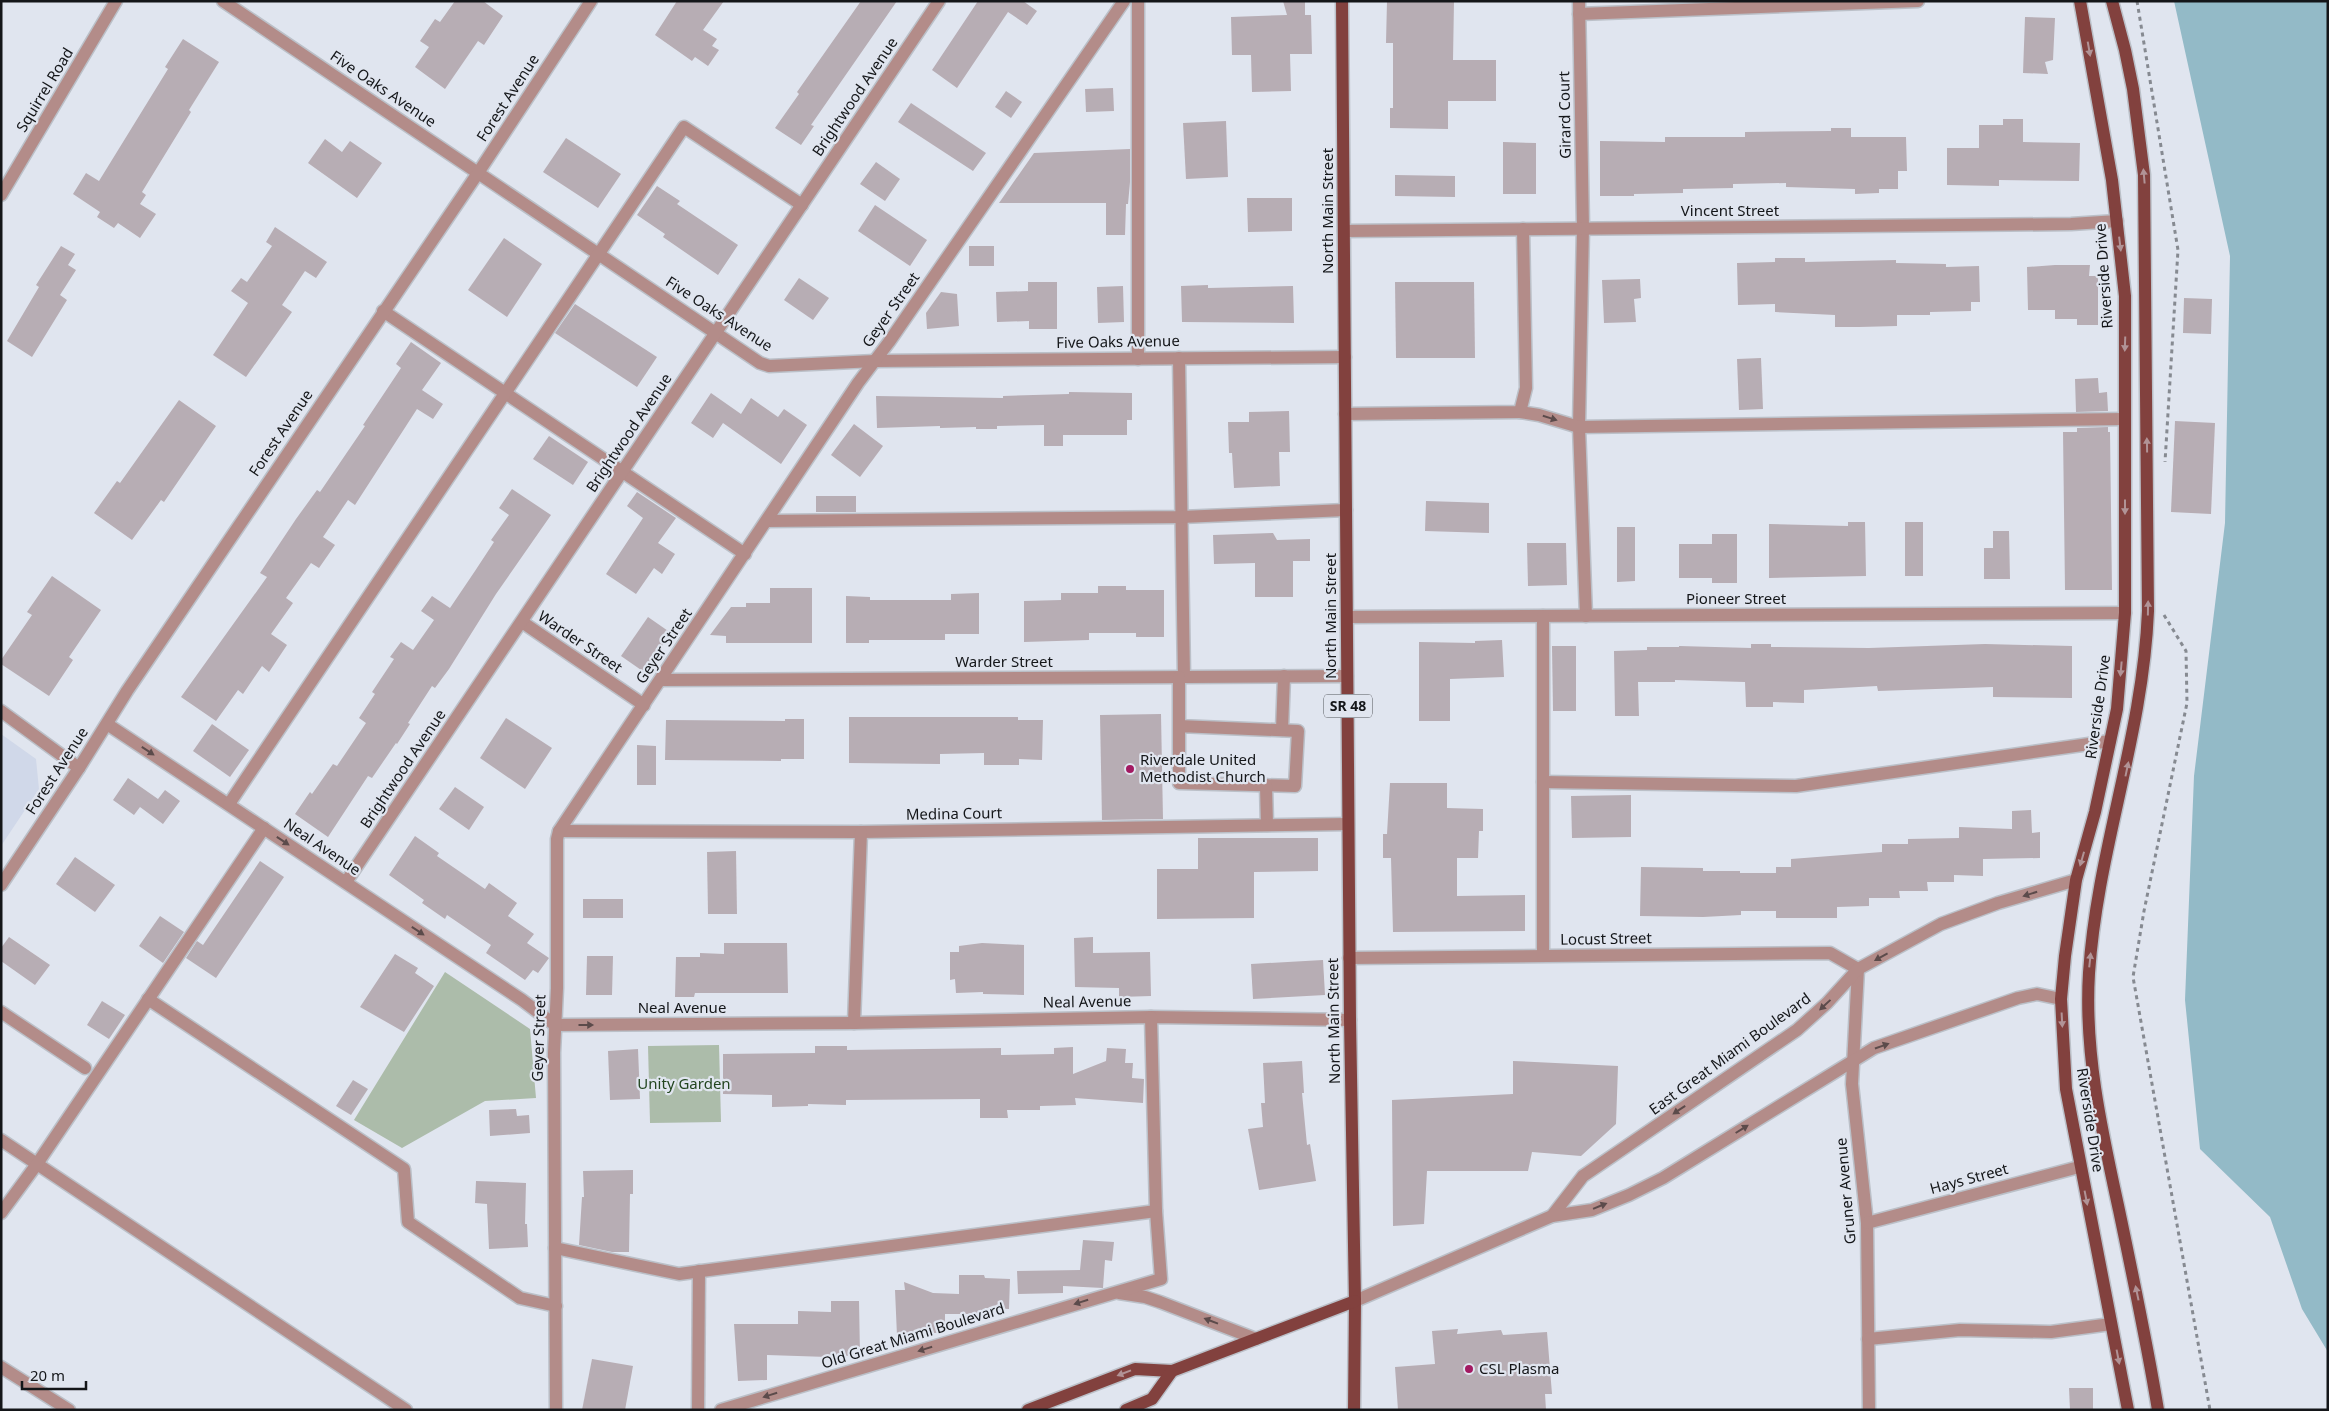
<svg xmlns="http://www.w3.org/2000/svg" width="2329" height="1411" font-family="'Noto Sans',sans-serif">
	<rect width="100%" height="100%" fill="#e0e5ef"/>
	<polygon fill="#d0d8e9" points="1,734 36,759 39,789 1,846"/>
	<g fill="#acbcaa">
		<polygon points="445,972 530,1029 536,1098 485,1101 402,1148 354,1120"/>
		<polygon points="719,1045 721,1122 650,1123 648,1046"/>
	</g>
	<polygon fill="#93bac7" points="2174,1 2328,1 2328,1352 2302,1309 2270,1217 2200,1149 2185,1000 2194,776 2225,523 2230,256"/>
	<g fill="#b7adb4">
		<polygon points="455,1 483,1 503,16 484,45 478,41 445,89 415,67 429,47 420,41 435,19 440,22"/>
		<polygon points="677,1 724,1 703,30 717,39 712,46 719,50 708,66 695,57 692,61 655,35"/>
		<polygon points="861,1 897,1 811,125 814,126 801,145 775,128 799,94 797,92"/>
		<polygon points="978,1 1023,1 1037,11 1027,25 1008,12 957,88 932,70"/>
		<polygon points="1283,1 1305,1 1305,15 1311,15 1312,54 1290,54 1291,91 1252,92 1251,55 1232,55 1231,17 1287,15"/>
		<polygon points="1387,1 1454,1 1453,60 1496,60 1496,101 1448,101 1448,129 1390,128 1390,108 1393,108 1393,43 1386,43"/>
		<polygon points="2025,17 2055,18 2053,60 2045,62 2048,74 2023,73"/>
		<polygon points="183,39 219,62 189,110 191,112 142,192 146,195 140,204 156,214 140,238 118,223 114,228 97,217 100,212 73,194 86,173 99,181 168,69 165,67"/>
		<polygon points="1113,88 1114,111 1086,112 1085,89"/>
		<polygon points="1006,91 1022,102 1011,118 995,107"/>
		<polygon points="911,103 986,153 973,171 898,122"/>
		<polygon points="2003,119 2023,119 2023,142 2080,143 2079,181 1999,180 1999,186 1947,185 1947,148 1979,148 1979,125 2003,125"/>
		<polygon points="1226,121 1228,177 1186,179 1183,123"/>
		<polygon points="1831,128 1851,128 1851,137 1906,137 1907,171 1898,171 1898,189 1879,189 1879,193 1855,194 1855,189 1786,187 1786,183 1733,184 1733,188 1683,189 1683,193 1634,194 1634,196 1600,196 1600,141 1665,142 1665,137 1745,137 1745,132 1831,131"/>
		<polygon points="566,138 621,174 598,208 543,172"/>
		<polygon points="325,139 342,152 350,141 382,163 357,198 308,163"/>
		<polygon points="1503,142 1536,143 1536,194 1503,194"/>
		<polygon points="1130,149 1130,182 1128,204 1126,204 1125,235 1106,235 1106,203 999,203 1034,153"/>
		<polygon points="876,162 900,179 885,201 860,184"/>
		<polygon points="1395,175 1455,176 1455,197 1395,196"/>
		<polygon points="657,186 680,201 677,204 738,245 718,275 663,237 665,234 637,215"/>
		<polygon points="1247,198 1292,198 1292,231 1248,232"/>
		<polygon points="875,205 927,240 910,266 858,231"/>
		<polygon points="275,227 327,262 316,278 305,271 282,305 292,312 246,377 213,355 248,303 231,291 241,278 247,282 272,246 266,242"/>
		<polygon points="504,238 542,264 507,317 468,290"/>
		<polygon points="61,246 75,254 68,265 76,270 60,295 67,300 32,357 7,341 39,287 36,285"/>
		<rect x="969" y="246" width="25" height="20"/>
		<polygon points="1775,258 1805,258 1805,262 1896,260 1896,263 1946,264 1946,267 1979,266 1980,302 1971,302 1971,311 1930,312 1930,315 1897,315 1897,326 1859,327 1835,327 1835,315 1775,312 1775,304 1738,305 1737,263 1775,262"/>
		<polygon points="2055,265 2090,265 2089,276 2098,276 2098,325 2077,325 2077,319 2055,319 2055,310 2028,310 2027,267"/>
		<polygon points="799,278 829,298 813,320 784,300"/>
		<polygon points="1640,279 1641,298 1634,299 1636,322 1604,323 1602,280"/>
		<polygon points="1028,282 1057,282 1057,329 1029,329 1029,321 997,322 996,292 1028,291"/>
		<polygon points="1395,282 1474,282 1475,358 1396,358"/>
		<polygon points="1208,285 1208,288 1293,286 1294,323 1182,322 1181,286"/>
		<polygon points="1123,286 1124,322 1098,323 1097,287"/>
		<polygon points="941,292 957,294 959,326 927,329 926,313"/>
		<polygon points="2184,298 2212,299 2211,334 2183,333"/>
		<polygon points="575,304 657,357 637,387 555,333"/>
		<polygon points="411,342 441,363 422,390 443,404 433,419 417,409 355,505 348,500 323,537 335,545 319,568 311,563 286,598 293,603 271,634 287,645 269,672 262,666 243,694 238,690 216,721 181,697 267,577 260,573 296,519 317,490 320,492 365,426 363,425 401,368 396,364"/>
		<polygon points="1761,358 1763,409 1739,410 1737,359"/>
		<polygon points="2098,378 2099,393 2107,392 2108,411 2076,412 2075,379"/>
		<polygon points="1069,392 1132,393 1132,420 1127,420 1127,435 1063,435 1063,446 1044,446 1044,425 997,426 997,429 976,429 976,427 940,428 940,426 877,428 876,396 1003,398 1003,396 1069,394"/>
		<polygon points="711,393 741,414 751,398 778,417 784,409 807,425 781,464 723,423 713,438 691,423"/>
		<polygon points="179,400 216,426 164,502 161,500 132,540 94,513 117,481 120,483"/>
		<polygon points="1289,411 1290,452 1279,452 1280,486 1234,488 1232,453 1229,453 1228,422 1249,422 1249,412"/>
		<polygon points="2175,421 2215,423 2211,514 2171,512"/>
		<polygon points="854,424 883,446 860,477 831,455"/>
		<polygon points="2108,427 2108,432 2110,432 2112,590 2065,590 2063,432 2077,432 2077,428"/>
		<polygon points="549,436 588,462 573,485 533,459"/>
		<polygon points="512,489 551,515 496,594 449,669 435,688 432,686 408,723 410,724 397,744 396,743 372,778 368,776 328,837 295,814 310,792 312,794 333,764 337,766 366,723 359,718 375,694 372,692 394,659 390,657 401,642 413,650 434,620 421,611 432,596 450,608 475,571 494,542 491,540 509,515 499,508"/>
		<polygon points="637,492 676,518 658,543 675,554 662,574 654,568 636,594 606,574 643,518 627,506"/>
		<rect x="816" y="496" width="40" height="16"/>
		<polygon points="1426,501 1489,503 1489,533 1425,531"/>
		<polygon points="1848,522 1865,522 1866,576 1769,578 1769,524 1848,526"/>
		<rect x="1905" y="522" width="18" height="54"/>
		<polygon points="1617,527 1635,527 1635,581 1617,582"/>
		<polygon points="1993,531 2009,531 2010,579 1984,579 1984,548 1993,548"/>
		<polygon points="1273,533 1277,540 1310,539 1310,561 1293,561 1293,597 1255,597 1255,563 1214,564 1213,535"/>
		<polygon points="1712,534 1737,534 1737,583 1712,583 1712,578 1679,578 1679,544 1712,544"/>
		<polygon points="1527,543 1566,543 1567,585 1528,586"/>
		<polygon points="52,576 101,610 69,657 73,660 49,696 1,664 1,660 32,615 27,612"/>
		<polygon points="1098,586 1126,586 1126,590 1164,590 1164,637 1136,637 1136,633 1089,633 1089,640 1024,642 1024,601 1061,600 1061,593 1098,593"/>
		<polygon points="770,588 812,588 812,643 726,643 726,636 710,635 731,607 746,607 746,603 770,603"/>
		<polygon points="979,593 979,634 945,634 945,640 869,640 869,643 846,643 846,596 870,597 870,600 951,600 951,594"/>
		<polygon points="648,617 671,633 644,672 621,656"/>
		<polygon points="1502,640 1504,677 1450,679 1450,721 1419,721 1419,642 1475,643 1475,641"/>
		<polygon points="1751,644 1771,644 1771,647 1869,648 1985,644 2072,646 2072,698 1993,697 1993,687 1878,691 1877,686 1804,690 1804,703 1773,702 1773,707 1746,707 1745,682 1675,680 1675,682 1638,682 1639,716 1615,716 1614,651 1647,650 1647,647 1679,647 1679,646 1751,648"/>
		<polygon points="1552,646 1576,646 1576,711 1553,711"/>
		<polygon points="1161,714 1163,819 1102,820 1100,715"/>
		<polygon points="849,717 1018,717 1018,720 1043,720 1042,760 1019,759 1019,765 984,765 984,753 940,754 940,764 849,763"/>
		<polygon points="506,718 552,748 525,789 480,758"/>
		<polygon points="785,719 804,719 804,759 781,759 781,761 665,760 666,720 785,721"/>
		<polygon points="212,724 249,750 230,777 193,751"/>
		<polygon points="637,745 656,746 656,785 637,785"/>
		<polygon points="128,778 158,799 165,790 180,801 163,824 140,807 134,815 113,800"/>
		<polygon points="1390,783 1447,783 1447,808 1483,809 1483,831 1479,831 1478,858 1457,858 1457,896 1525,895 1525,931 1393,932 1391,858 1383,858 1383,834 1387,834"/>
		<polygon points="455,787 484,807 469,830 439,809"/>
		<polygon points="1631,795 1631,837 1572,838 1571,796"/>
		<polygon points="2031,810 2032,833 2040,832 2040,858 1983,859 1983,876 1954,875 1954,882 1927,882 1928,891 1899,891 1900,898 1869,898 1869,906 1837,907 1837,918 1776,918 1776,911 1741,911 1741,915 1703,917 1640,916 1641,867 1703,868 1703,871 1740,871 1740,873 1776,873 1776,867 1791,867 1791,859 1882,852 1882,844 1908,844 1908,839 1959,838 1959,827 2012,829 2012,811"/>
		<polygon points="415,836 439,853 437,856 485,889 489,883 517,903 508,916 534,934 527,943 549,958 538,973 533,970 525,980 486,953 491,945 447,915 445,919 422,903 424,900 389,875"/>
		<polygon points="1198,838 1318,838 1318,871 1254,872 1254,918 1157,919 1157,869 1198,869"/>
		<polygon points="736,851 737,914 708,914 707,852"/>
		<polygon points="75,857 115,885 95,912 56,884"/>
		<polygon points="260,861 284,877 216,978 186,958 197,941 203,945"/>
		<rect x="583" y="899" width="40" height="19"/>
		<polygon points="160,916 184,932 163,963 139,946"/>
		<polygon points="9,937 50,965 35,985 1,961 1,948"/>
		<polygon points="1093,937 1093,953 1150,952 1151,996 1119,997 1119,988 1075,987 1074,938"/>
		<polygon points="724,943 787,943 788,993 695,993 694,997 675,997 676,957 700,957 700,953 724,954"/>
		<polygon points="982,943 1024,945 1024,995 983,994 983,992 956,993 955,979 950,980 950,952 959,952 959,946"/>
		<polygon points="395,954 418,968 415,973 434,986 404,1032 360,1007"/>
		<polygon points="587,956 613,956 612,995 586,995"/>
		<polygon points="1323,960 1325,995 1253,999 1251,964"/>
		<polygon points="102,1001 125,1015 109,1039 87,1025"/>
		<polygon points="815,1046 847,1046 847,1050 1001,1048 1001,1055 1054,1054 1054,1048 1073,1047 1073,1074 1106,1061 1107,1048 1126,1049 1125,1063 1133,1063 1132,1078 1144,1079 1143,1103 1075,1098 1076,1105 1040,1106 1040,1110 1007,1110 1008,1118 980,1118 980,1099 846,1100 846,1105 808,1104 808,1106 772,1107 772,1095 723,1094 723,1054 815,1053"/>
		<polygon points="638,1049 640,1099 610,1100 608,1051"/>
		<polygon points="1302,1061 1304,1093 1302,1093 1307,1145 1310,1144 1316,1181 1259,1190 1248,1129 1263,1127 1261,1103 1265,1103 1263,1063"/>
		<polygon points="1513,1061 1618,1066 1616,1124 1581,1156 1532,1152 1528,1171 1427,1171 1424,1224 1393,1226 1392,1100 1513,1094"/>
		<polygon points="353,1080 368,1089 351,1115 336,1106"/>
		<polygon points="516,1109 517,1116 529,1115 530,1133 490,1136 489,1110"/>
		<polygon points="633,1170 633,1194 630,1194 629,1252 612,1252 579,1245 582,1197 584,1197 583,1171"/>
		<polygon points="476,1181 526,1183 525,1224 527,1224 528,1247 489,1249 487,1204 475,1203"/>
		<polygon points="1083,1240 1114,1242 1112,1261 1105,1260 1103,1288 1063,1286 1063,1293 1018,1294 1017,1271 1080,1270"/>
		<polygon points="959,1275 984,1275 985,1278 1010,1279 1009,1309 985,1308 985,1314 945,1314 945,1333 922,1333 922,1336 897,1336 895,1290 905,1290 904,1282 933,1293 959,1294"/>
		<polygon points="831,1301 859,1301 860,1355 828,1357 767,1355 767,1380 738,1381 734,1324 798,1324 798,1311 831,1312"/>
		<polygon points="1458,1329 1457,1334 1501,1330 1503,1335 1547,1332 1552,1394 1545,1394 1546,1410 1398,1410 1395,1367 1435,1364 1432,1331"/>
		<polygon points="592,1359 633,1366 625,1410 582,1410"/>
		<polygon points="2069,1388 2093,1388 2093,1410 2070,1410"/>
	</g>
	<g fill="none" stroke-linecap="round" stroke-linejoin="round">
		<defs>
			<g id="minor">
				<polyline points="223,1 760,363 769,366 875,361 1345,357"/>
				<polyline points="1138,1 1138,359"/>
				<polyline points="1579,1 1583,228 1579,427 1586,616"/>
				<polyline points="1579,14 1918,1"/>
				<polyline points="1,195 116,1"/>
				<polyline points="1344,231 2071,224 2117,221"/>
				<polyline points="383,311 745,554"/>
				<polyline points="1179,358 1184,677"/>
				<polyline points="1520,412 1539,415 1579,427 2124,419"/>
				<polyline points="1345,414 1520,412 1526,388 1523,229"/>
				<polyline points="767,521 1181,517 1346,510"/>
				<polyline points="1347,617 2125,613"/>
				<polyline points="522,622 644,705"/>
				<polyline points="661,680 1347,676"/>
				<polyline points="1,711 79,768"/>
				<polyline points="107,724 522,1000 555,1025 854,1023 1151,1017 1350,1020"/>
				<polyline points="1179,726 1298,731 1295,786 1179,783 1179,677"/>
				<polyline points="1282,730 1284,676"/>
				<polyline points="1543,782 1796,786 2110,741"/>
				<polyline points="1266,785 1267,825"/>
				<polyline points="229,804 684,127 802,205"/>
				<polyline points="559,831 861,832 1348,824"/>
				<polyline points="346,882 939,1"/>
				<polyline points="1,885 79,768 127,691 478,173 591,1"/>
				<polyline points="1543,955 1543,616"/>
				<polyline points="1349,958 1830,953 1858,969"/>
				<polyline points="1858,969 1852,1084 1867,1223 1869,1410"/>
				<polyline points="148,999 404,1169 408,1222 520,1298 556,1306"/>
				<polyline points="1,1012 85,1068"/>
				<polyline points="854,1023 861,832"/>
				<polyline points="1,1140 406,1410"/>
				<polyline points="1,1213 37,1164 264,828"/>
				<polyline points="1552,1216 1583,1176 1797,1030 1827,1003 1858,969 1941,924 1998,903 2076,880"/>
				<polyline points="1867,1223 2079,1167"/>
				<polyline points="555,1248 679,1274 1156,1211"/>
				<polyline points="1119,1293 1145,1297 1160,1302 1256,1339"/>
				<polyline points="1355,1301 1552,1216 1592,1210 1629,1195 1663,1178 1874,1048 2018,998 2037,994 2061,999"/>
				<polyline points="1868,1339 1960,1330 2051,1332 2111,1324"/>
				<polyline points="1,1367 69,1410"/>
				<polyline points="556,1410 554,1053 557,988 557,839 559,831 858,383 889,342 1124,1"/>
				<polyline points="698,1410 699,1271"/>
				<polyline points="721,1410 1161,1279 1156,1211 1151,1017"/>
			</g>
			<g id="major">
				<polyline points="1342,1 1350,1020 1355,1301 1354,1410"/>
				<polyline points="2080,1 2112,180 2125,296 2125,613 2117,709 2095,812 2076,880 2065,956 2061,999 2066,1089 2128,1410"/>
				<path d="M2112,1L2125,50L2133,89L2144,175L2148,611C2143,736 2097,850 2089,973C2084,1053 2102,1132 2119,1210C2133,1277 2147,1343 2158,1410"/>
				<polyline points="1028,1410 1135,1369 1172,1371 1355,1301"/>
				<polyline points="1126,1410 1152,1399 1172,1371"/>
			</g>
		</defs>
		<use href="#minor" stroke="#bbc0c8" stroke-width="15"/>
		<use href="#major" stroke="#bbc0c8" stroke-width="15"/>
		<g stroke="#868a91" stroke-width="3" stroke-dasharray="4 4" stroke-linecap="butt">
			<polyline points="2137,1 2178,250 2165,462"/>
			<polyline points="2164,615 2186,651 2187,703 2144,911 2133,977 2210,1410"/>
		</g>
		<use href="#minor" stroke="#b38c89" stroke-width="12"/>
		<use href="#major" stroke="#82413e" stroke-width="12"/>
	</g>
	<defs><path id="oneway-solid" d="M-6-.8H1V-3.2L6.5 0L1 3.2V.8H-6Z" transform="scale(1.25)"/></defs>
	<g fill="#b19396">
		<use href="#oneway-solid" transform="translate(2089 49) rotate(80)"/>
		<use href="#oneway-solid" transform="translate(2144 176) rotate(-95)"/>
		<use href="#oneway-solid" transform="translate(2120 244) rotate(83)"/>
		<use href="#oneway-solid" transform="translate(2125 344) rotate(92)"/>
		<use href="#oneway-solid" transform="translate(2147 445) rotate(-91)"/>
		<use href="#oneway-solid" transform="translate(2125 507) rotate(90)"/>
		<use href="#oneway-solid" transform="translate(2148 608) rotate(-89)"/>
		<use href="#oneway-solid" transform="translate(2121 669) rotate(95)"/>
		<use href="#oneway-solid" transform="translate(2127 769) rotate(-78)"/>
		<use href="#oneway-solid" transform="translate(2082 859) rotate(106)"/>
		<use href="#oneway-solid" transform="translate(2090 960) rotate(-84)"/>
		<use href="#oneway-solid" transform="translate(2062 1020) rotate(87)"/>
		<use href="#oneway-solid" transform="translate(2086 1198) rotate(79)"/>
		<use href="#oneway-solid" transform="translate(2137 1293) rotate(-102)"/>
		<use href="#oneway-solid" transform="translate(2118 1357) rotate(79)"/>
		<use href="#oneway-solid" transform="translate(1124 1373) rotate(159)"/>
	</g>
	<g fill="#5c4b4b">
		<use href="#oneway-solid" transform="translate(1550 418) rotate(17)"/>
		<use href="#oneway-solid" transform="translate(148 751) rotate(34)"/>
		<use href="#oneway-solid" transform="translate(283 841) rotate(34)"/>
		<use href="#oneway-solid" transform="translate(2030 894) rotate(163)"/>
		<use href="#oneway-solid" transform="translate(418 931) rotate(34)"/>
		<use href="#oneway-solid" transform="translate(1881 957) rotate(151)"/>
		<use href="#oneway-solid" transform="translate(1825 1005) rotate(137)"/>
		<use href="#oneway-solid" transform="translate(586 1025)"/>
		<use href="#oneway-solid" transform="translate(1882 1046) rotate(-19)"/>
		<use href="#oneway-solid" transform="translate(1679 1110) rotate(146)"/>
		<use href="#oneway-solid" transform="translate(1742 1129) rotate(-32)"/>
		<use href="#oneway-solid" transform="translate(1600 1206) rotate(-22)"/>
		<use href="#oneway-solid" transform="translate(1081 1302) rotate(163)"/>
		<use href="#oneway-solid" transform="translate(1211 1321) rotate(-159)"/>
		<use href="#oneway-solid" transform="translate(925 1349) rotate(163)"/>
		<use href="#oneway-solid" transform="translate(770 1395) rotate(163)"/>
	</g>
	<g fill="#a31961" stroke="#e0e5ef" stroke-width="2">
		<circle cx="1130" cy="769" r="5"/>
		<circle cx="1469" cy="1369" r="5"/>
	</g>
	<g text-anchor="middle" stroke-width="4.5" stroke-linejoin="round" paint-order="stroke">
		<rect fill="#e0e5ef" stroke="#515459" stroke-width="1" x="1324" y="694.5" width="48" height="23" rx="4"/>
		<g font-size="14" font-weight="bold" fill="#141619">
			<text x="1348" y="711">SR 48</text>
		</g>
		<g font-size="15" fill="#141619" stroke="#e0e5ef">
			<text transform="translate(383 89) rotate(34)" y="5">Five Oaks Avenue</text>
			<text transform="translate(45 90) rotate(-59)" y="5">Squirrel Road</text>
			<text transform="translate(855 97) rotate(-56)" y="5">Brightwood Avenue</text>
			<text transform="translate(508 98) rotate(-57)" y="5">Forest Avenue</text>
			<text transform="translate(1565 115) rotate(-91)" y="5">Girard Court</text>
			<text transform="translate(1328 211) rotate(-90)" y="5">North Main Street</text>
			<text x="1730" y="216">Vincent Street</text>
			<text transform="translate(2104 276) rotate(-94)" y="5">Riverside Drive</text>
			<text transform="translate(891 310) rotate(-55)" y="5">Geyer Street</text>
			<text transform="translate(719 314) rotate(33)" y="5">Five Oaks Avenue</text>
			<text transform="translate(1118 342) rotate(-1)" y="5">Five Oaks Avenue</text>
			<text transform="translate(281 433) rotate(-56)" y="5">Forest Avenue</text>
			<text transform="translate(629 433) rotate(-56)" y="5">Brightwood Avenue</text>
			<text x="1736" y="604">Pioneer Street</text>
			<text transform="translate(1331 616) rotate(-90)" y="5">North Main Street</text>
			<text transform="translate(580 642) rotate(34)" y="5">Warder Street</text>
			<text transform="translate(664 646) rotate(-56)" y="5">Geyer Street</text>
			<text x="1004" y="667">Warder Street</text>
			<text transform="translate(2098 707) rotate(-82)" y="5">Riverside Drive</text>
			<text transform="translate(403 769) rotate(-56)" y="5">Brightwood Avenue</text>
			<text transform="translate(57 771) rotate(-57)" y="5">Forest Avenue</text>
			<text transform="translate(954 814) rotate(-1)" y="5">Medina Court</text>
			<text transform="translate(322 847) rotate(34)" y="5">Neal Avenue</text>
			<text transform="translate(1606 939) rotate(-1)" y="5">Locust Street</text>
			<text transform="translate(1087 1002) rotate(-1)" y="5">Neal Avenue</text>
			<text x="682" y="1013">Neal Avenue</text>
			<text transform="translate(1334 1021) rotate(-91)" y="5">North Main Street</text>
			<text transform="translate(539 1038) rotate(-88)" y="5">Geyer Street</text>
			<text transform="translate(1730 1054) rotate(-36)" y="5">East Great Miami Boulevard</text>
			<text transform="translate(2090 1120) rotate(81)" y="5">Riverside Drive</text>
			<text transform="translate(1969 1179) rotate(-15)" y="5">Hays Street</text>
			<text transform="translate(1846 1191) rotate(-95)" y="5">Gruner Avenue</text>
			<text transform="translate(913 1336) rotate(-17)" y="5">Old Great Miami Boulevard</text>
		</g>
		<g font-size="15" fill="#141619" stroke="#e0e5ef" text-anchor="start">
			<text x="1140" y="765">Riverdale United<tspan x="1140" dy="17">Methodist Church</tspan></text>
			<text x="1479" y="1374">CSL Plasma</text>
		</g>
		<g font-size="15" fill="#22451f" stroke="#e0e5ef">
			<text x="684" y="1089">Unity Garden</text>
		</g>
	</g>
	<rect width="2329" height="1411" fill="none" stroke="#141619" stroke-width="5"/>
	<path d="M22 1381v8h64v-8" fill="none" stroke="#141619" stroke-width="2.5"/>
	<text x="30" y="1381" font-size="15" fill="#141619" stroke="#e0e5ef" stroke-width="4" paint-order="stroke">20 m</text>
</svg>
